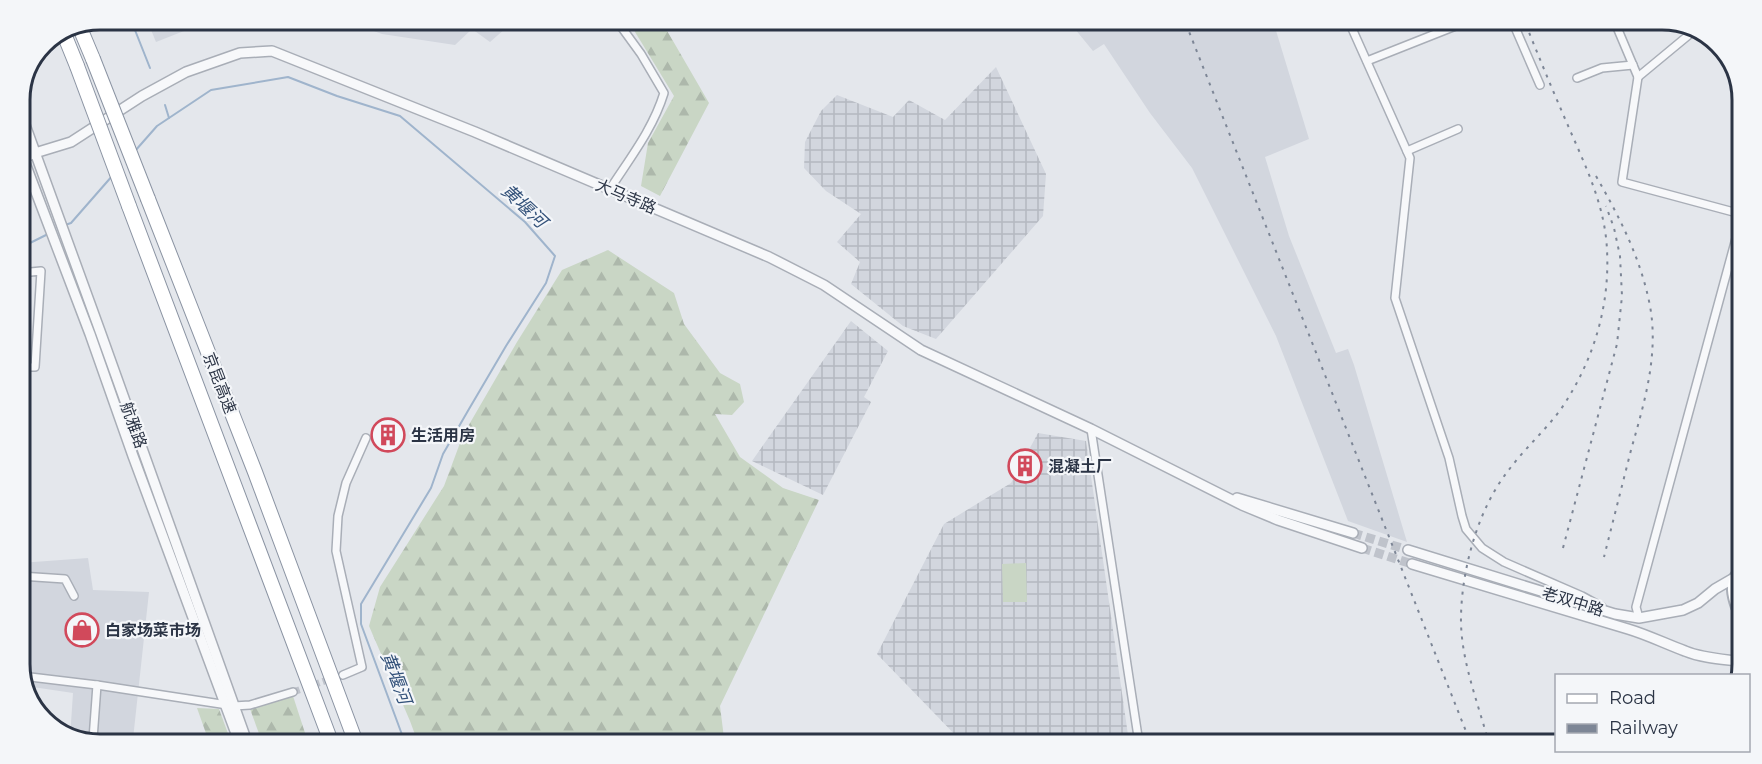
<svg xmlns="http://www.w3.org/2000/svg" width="1762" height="764" font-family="Montserrat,'Noto Sans SC',sans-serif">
	<defs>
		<pattern id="industrial-grid" width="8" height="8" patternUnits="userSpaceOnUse" patternTransform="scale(1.5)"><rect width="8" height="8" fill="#d2d6de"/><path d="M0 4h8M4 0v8" fill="none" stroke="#b4b8c0"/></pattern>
		<pattern id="forest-firs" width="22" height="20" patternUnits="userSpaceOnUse" patternTransform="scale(1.5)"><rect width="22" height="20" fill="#c9d6c5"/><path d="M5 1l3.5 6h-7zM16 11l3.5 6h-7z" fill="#adb8ab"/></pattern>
	</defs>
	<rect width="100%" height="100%" fill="#e4e7ec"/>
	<g fill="#d2d6de">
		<polygon points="147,20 212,20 156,42"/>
		<polygon points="343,20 514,21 490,42 472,29 455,45 382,34"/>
		<polygon points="1070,23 1274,24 1309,139 1265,157 1289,236 1336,353 1348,349 1354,365 1407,542 1348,521 1276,336 1192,168 1150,113 1104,44 1093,51"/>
		<polygon points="88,558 93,590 149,592 133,739 70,738 73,693 26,686 20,669 20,563"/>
	</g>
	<g fill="url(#industrial-grid)">
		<polygon points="996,67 1046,174 1043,216 936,339 903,326 851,284 860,262 837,242 861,214 826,191 804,168 805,142 821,111 837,95 893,117 909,100 945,120"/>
		<polygon points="851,321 888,351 864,397 871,402 823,495 752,461"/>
		<polygon points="1038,433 1086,441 1129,742 962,742 877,654 944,524 1011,483"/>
	</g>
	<g fill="url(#forest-firs)">
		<polygon points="629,22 662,22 709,103 660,196 641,186 648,143 674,96"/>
		<polygon points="608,250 674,293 684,324 720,373 740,384 744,402 732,415 715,414 740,457 783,488 819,500 720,706 724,738 713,741 417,740 410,721 369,626 380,587 444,486 463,435 517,342 562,270"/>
		<polygon points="293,696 307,739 261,739 250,709"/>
		<polygon points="197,708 219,709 230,739 208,739"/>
	</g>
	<polygon fill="#c9d6c5" points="1026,563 1027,602 1003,602 1002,564"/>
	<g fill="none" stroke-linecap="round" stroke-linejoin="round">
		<g stroke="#9fb4cc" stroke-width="2">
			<polyline points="131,20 150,68"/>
			<polyline points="165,105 169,118"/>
			<polyline points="135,151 157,126 211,90 288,77 337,96 400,116 525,222 555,256 546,283 506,346 469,409 443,454 431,488 361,604 361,624 404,740"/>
			<polyline points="65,225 71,223 113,175"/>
			<polyline points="20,248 50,233"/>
		</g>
		<polyline stroke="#bfc3cb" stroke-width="7" stroke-dasharray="7 3.5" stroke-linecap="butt" points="293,692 333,678"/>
		<g stroke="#bfc3cb" stroke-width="9" stroke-dasharray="9 4.5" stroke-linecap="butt">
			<polyline points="1353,533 1408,550"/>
			<polyline points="1362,548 1412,564"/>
		</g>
		<defs>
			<g id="minor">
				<polyline points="1350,24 1410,158 1395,298 1449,458 1462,516 1466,529 1482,548 1504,562 1582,596 1602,607"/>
				<polyline points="1514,25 1540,85"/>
				<polyline points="1616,25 1638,77 1622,182 1741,214"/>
				<polyline points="1367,61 1458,25"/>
				<polyline points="1638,77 1696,29"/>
				<polyline points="1577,78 1602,68 1633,65"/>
				<polyline points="1407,151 1458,129"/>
				<path d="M610,189C630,158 653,129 664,93L641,54L617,21"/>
				<polyline points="20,273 41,271 35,367 20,367"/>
				<polyline points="1091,429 1139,743"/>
				<polyline points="20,576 65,579 74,596"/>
				<polyline points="1639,618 1636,607 1741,220"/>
				<polyline points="343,675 362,667 336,551 338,516 346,483 366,438"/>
				<polyline points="22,676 97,685 234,706 250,705 293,692"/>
				<polyline points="93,739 97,685"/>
			</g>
			<g id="tertiary">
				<polyline points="20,111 100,331 246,739"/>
				<polyline points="20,150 90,334 133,456 238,739"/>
				<polyline points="20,161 23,158 35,153 71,142 142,96 186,72 240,53 272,51 475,132 769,257 824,285 921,350 1091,429 1242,505 1278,520 1362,548"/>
				<polyline points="1237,498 1353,533"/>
				<polyline points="1408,550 1615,614 1639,618 1683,610 1698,603 1715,589 1734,578"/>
				<path d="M1412,564L1628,629C1648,635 1666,644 1685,651C1702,658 1720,659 1737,661"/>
			</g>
			<path id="secondary" d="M1737,607C1733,596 1730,584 1738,573"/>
			<g id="motorway">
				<polyline points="80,28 93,59"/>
				<polyline points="64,34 77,66"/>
				<polyline points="148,199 255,472 355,740"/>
				<polyline points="129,206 330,739"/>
			</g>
		</defs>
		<use href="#minor" stroke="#a9aeb7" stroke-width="10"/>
		<use href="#tertiary" stroke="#a9aeb7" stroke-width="12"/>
		<use href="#secondary" stroke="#a9aeb7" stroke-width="14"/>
		<use href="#motorway" stroke="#8b94a3" stroke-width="16"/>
		<use href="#minor" stroke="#f7f8fa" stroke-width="7"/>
		<use href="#tertiary" stroke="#f7f8fa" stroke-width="9"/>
		<use href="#secondary" stroke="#fff" stroke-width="10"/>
		<use href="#motorway" stroke="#fff" stroke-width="14"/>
		<g stroke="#7d8696" stroke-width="2" stroke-dasharray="3 6" stroke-linecap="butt">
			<polyline points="1186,24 1471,744"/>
			<path d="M1596,176C1620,218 1641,259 1650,306C1659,355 1644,404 1631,450C1622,486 1613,521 1604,557"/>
			<polyline points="1563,548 1617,344 1622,296 1620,256 1614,228 1606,206"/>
			<path d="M1489,744C1478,702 1460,659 1461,616C1462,568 1478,509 1508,471C1524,449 1545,431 1561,409C1593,362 1610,307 1607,250C1605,204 1584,163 1566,121C1552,89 1539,57 1526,25"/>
		</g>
		<defs>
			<g id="motorway-bridge">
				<polyline points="93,59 148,199"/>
				<polyline points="77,66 129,206"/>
			</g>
		</defs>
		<use href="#motorway-bridge" stroke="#8b94a3" stroke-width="16" stroke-linecap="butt"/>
		<use href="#motorway-bridge" stroke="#fff" stroke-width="14"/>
	</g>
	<defs>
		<symbol id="building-ring" viewBox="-11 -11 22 22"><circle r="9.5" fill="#f4f6f9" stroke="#d1495b" stroke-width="1.5"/><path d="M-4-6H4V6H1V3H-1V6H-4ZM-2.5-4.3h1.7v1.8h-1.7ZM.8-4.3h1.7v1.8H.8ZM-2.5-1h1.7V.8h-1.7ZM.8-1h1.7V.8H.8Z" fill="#d1495b"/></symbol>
		<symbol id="shop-ring" viewBox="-11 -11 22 22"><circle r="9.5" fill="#f4f6f9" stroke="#d1495b" stroke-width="1.5"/><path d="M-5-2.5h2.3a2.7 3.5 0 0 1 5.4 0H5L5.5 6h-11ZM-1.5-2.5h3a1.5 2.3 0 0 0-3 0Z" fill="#d1495b"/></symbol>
	</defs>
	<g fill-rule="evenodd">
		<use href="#building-ring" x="369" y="416" width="38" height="38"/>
		<use href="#building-ring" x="1006" y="447" width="38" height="38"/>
		<use href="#shop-ring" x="63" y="611" width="38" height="38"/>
	</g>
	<g text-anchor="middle" stroke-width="4.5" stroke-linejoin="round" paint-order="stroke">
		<g font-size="16" fill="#2b3445" stroke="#f4f6f9">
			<text transform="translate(626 196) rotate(23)" y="6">大马寺路</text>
			<text transform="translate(220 383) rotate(69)" y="6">京昆高速</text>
			<text transform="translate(134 425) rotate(70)" y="6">航雅路</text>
			<text transform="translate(1573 601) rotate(17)" y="6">老双中路</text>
		</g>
		<g font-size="16" font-weight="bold" fill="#2b3445" stroke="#f4f6f9" text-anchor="start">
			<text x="411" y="441">生活用房</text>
			<text x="1048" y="472">混凝土厂</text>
			<text x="105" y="636">白家场菜市场</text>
		</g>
		<g font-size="18" font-style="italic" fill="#34527a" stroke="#f4f6f9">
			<text transform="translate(524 206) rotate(43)" y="6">黄堰河</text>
			<text transform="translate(396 678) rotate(69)" y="6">黄堰河</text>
		</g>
	</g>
	<path d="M0 0H1762V764H0ZM100 30H1662A70 70 0 0 1 1732 100V664A70 70 0 0 1 1662 734H100A70 70 0 0 1 30 664V100A70 70 0 0 1 100 30Z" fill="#f4f6f9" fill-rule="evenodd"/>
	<path fill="none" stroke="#2b3445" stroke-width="3" d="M100 30H1662A70 70 0 0 1 1732 100V664A70 70 0 0 1 1662 734H100A70 70 0 0 1 30 664V100A70 70 0 0 1 100 30Z"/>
	<rect x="1555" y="674" width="195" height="78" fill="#f4f6f9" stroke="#a4a8b1" stroke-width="1.5"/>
	<rect x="1567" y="694" width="30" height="9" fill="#ffffff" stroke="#a4a8b1" stroke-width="1.5"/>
	<text x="1609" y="704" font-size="18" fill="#2b3445">Road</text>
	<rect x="1567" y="724" width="30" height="9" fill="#7d8696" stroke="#a4a8b1" stroke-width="1.5"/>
	<text x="1609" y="734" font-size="18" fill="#2b3445">Railway</text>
</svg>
